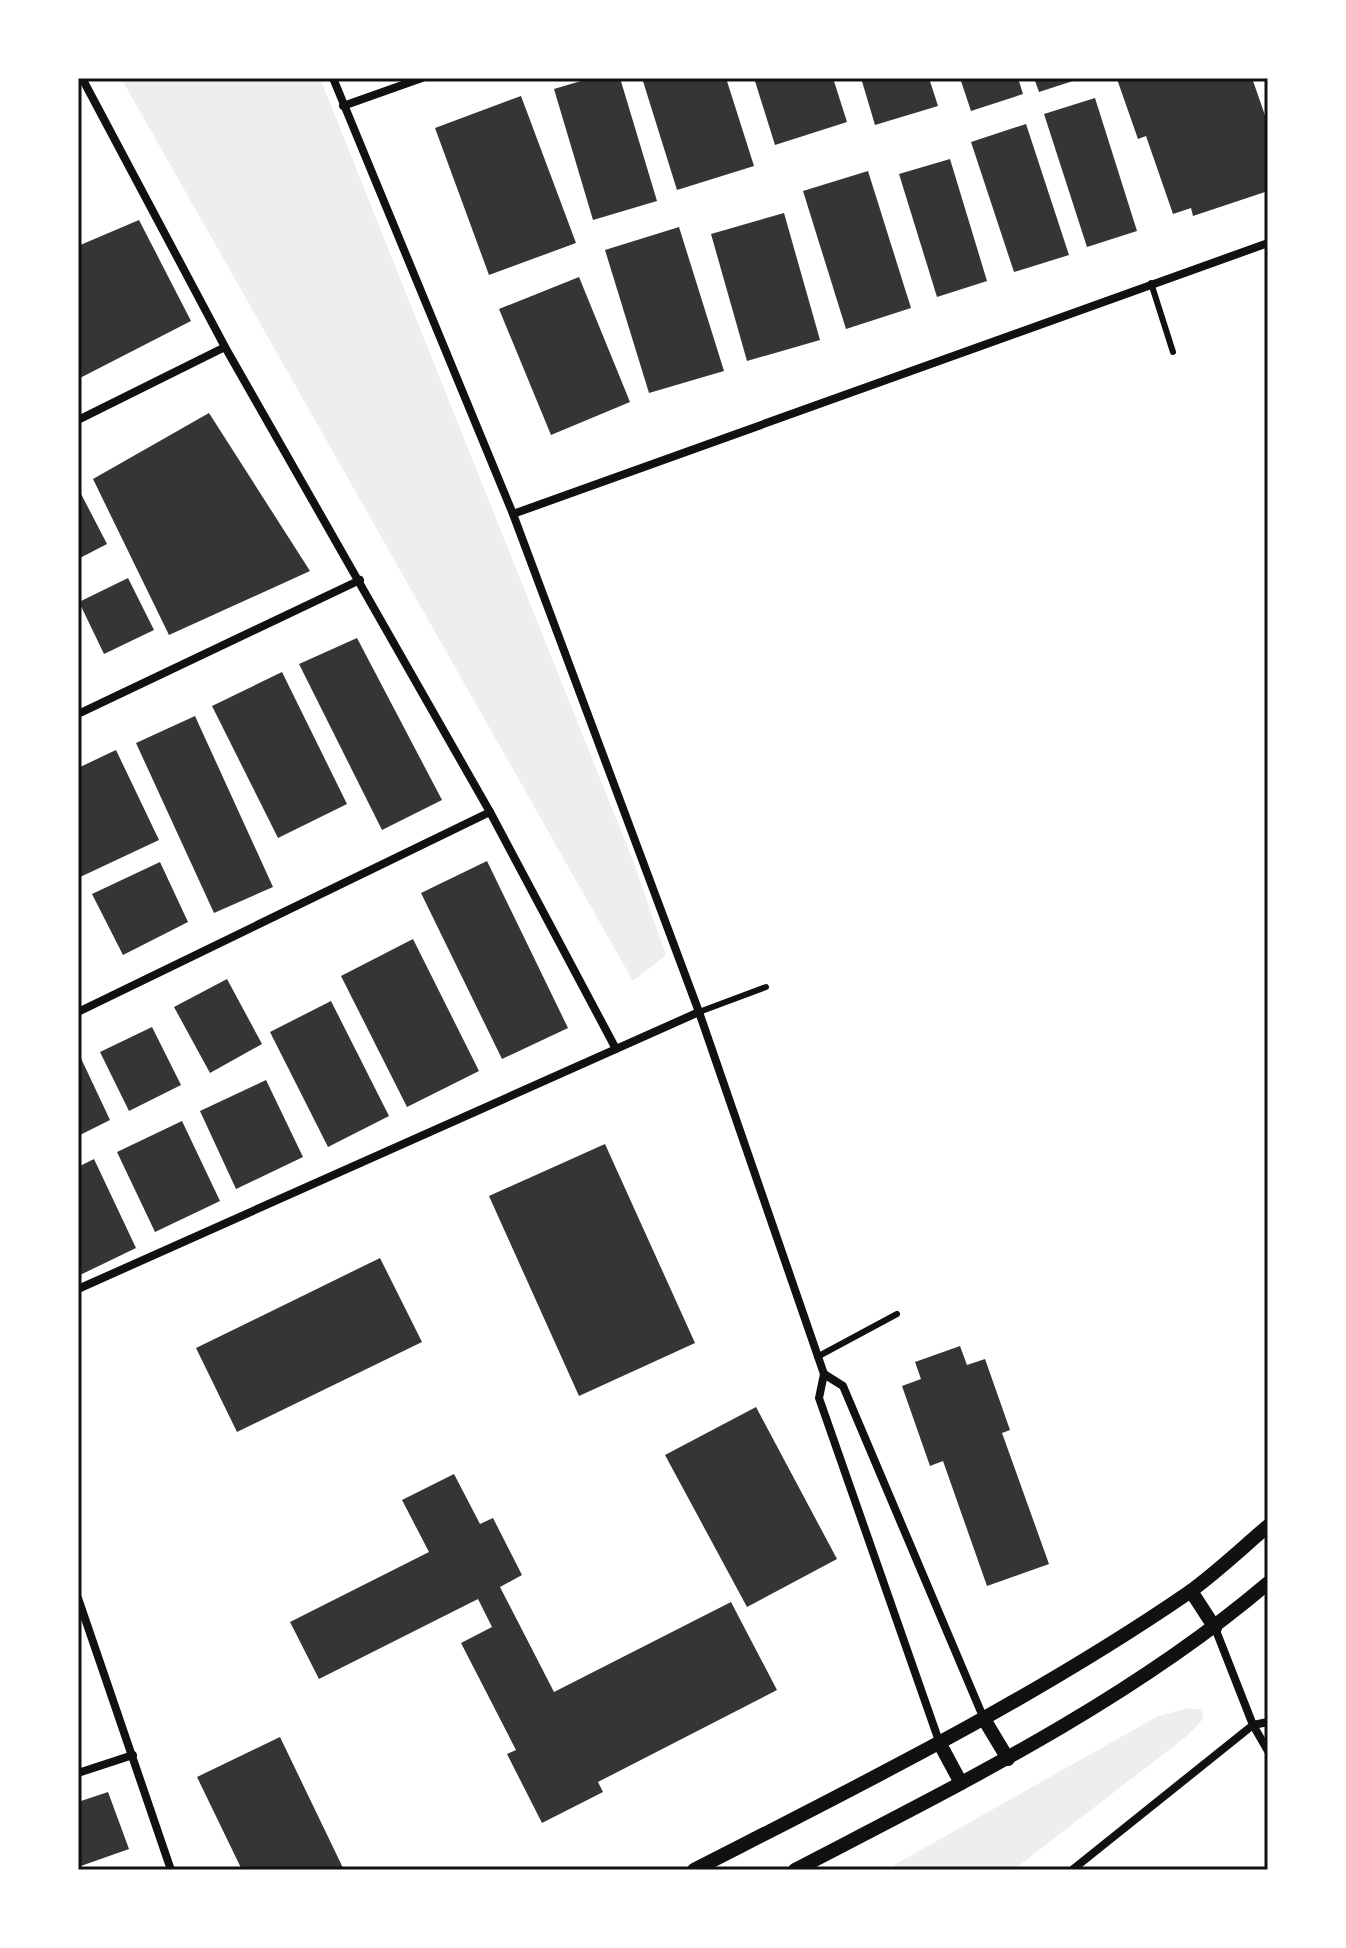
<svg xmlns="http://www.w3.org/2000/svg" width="1346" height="1948" font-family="'IBM Plex Sans',sans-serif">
	<rect width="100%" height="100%" fill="#fff"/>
	<g fill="#eee">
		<polygon points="121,78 320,78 633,861 666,955 633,981"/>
		<polygon points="1189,1708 1201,1710 1204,1718 1187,1736 1013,1870 899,1870 894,1865 1158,1716"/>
	</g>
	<g fill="#353535">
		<polygon points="591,78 620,78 657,201 593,220 554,89"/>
		<polygon points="642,78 726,78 754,166 677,190"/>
		<polygon points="754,78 833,78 847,122 775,145"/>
		<polygon points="861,78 929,78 938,106 875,125"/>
		<polygon points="960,78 1018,78 1023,94 971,111"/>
		<polygon points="1034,78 1079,78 1079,79 1039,92"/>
		<polygon points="1252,78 1268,124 1268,191 1193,216 1191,208 1173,214 1146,136 1138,139 1117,79"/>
		<polygon points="521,96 576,243 489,275 435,128"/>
		<polygon points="1095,98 1137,231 1087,247 1044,114"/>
		<polygon points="1026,124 1069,255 1014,272 971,142"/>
		<polygon points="950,159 987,281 937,297 899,174"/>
		<polygon points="868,171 911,308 846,329 803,191"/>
		<polygon points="784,213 820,340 747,361 711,234"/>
		<polygon points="139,220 191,321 78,379 78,246"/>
		<polygon points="679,227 724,371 649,393 605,250"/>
		<polygon points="579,277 630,402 551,435 499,309"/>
		<polygon points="209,413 310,571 169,635 93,479"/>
		<polygon points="78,488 107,544 78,559"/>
		<polygon points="128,578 154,630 104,654 79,602"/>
		<polygon points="357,638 442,800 382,830 299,664"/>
		<polygon points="282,672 347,804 278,838 212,706"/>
		<polygon points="195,716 273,887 214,913 136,743"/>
		<polygon points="116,750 159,840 78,878 78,768"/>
		<polygon points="487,861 568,1028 502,1059 421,893"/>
		<polygon points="160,862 188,922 123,955 92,894"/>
		<polygon points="413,939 479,1071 407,1107 341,976"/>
		<polygon points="227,979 262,1044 210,1073 174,1007"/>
		<polygon points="331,1001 389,1116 328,1147 270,1032"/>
		<polygon points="152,1027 181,1085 129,1111 100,1052"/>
		<polygon points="78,1052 110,1120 78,1136"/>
		<polygon points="266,1080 303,1157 236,1189 200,1111"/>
		<polygon points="182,1121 220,1201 155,1232 117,1152"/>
		<polygon points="605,1144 695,1343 579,1396 489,1196"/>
		<polygon points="94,1159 136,1248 78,1276 78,1167"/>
		<polygon points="380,1258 422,1342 237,1432 196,1348"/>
		<polygon points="960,1346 967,1365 985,1359 1010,1430 1002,1433 1049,1564 987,1586 943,1461 930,1466 902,1386 921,1379 915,1362"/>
		<polygon points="756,1407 837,1559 747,1607 665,1455"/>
		<polygon points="454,1474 480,1524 493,1518 522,1575 500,1587 554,1692 731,1602 777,1690 598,1782 603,1792 542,1823 507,1754 516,1750 461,1643 492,1627 478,1599 319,1679 290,1622 429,1552 402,1500"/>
		<polygon points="280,1737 344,1870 242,1870 197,1777"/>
		<polygon points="108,1792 129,1849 78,1867 78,1802"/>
	</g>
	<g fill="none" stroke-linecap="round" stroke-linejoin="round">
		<g stroke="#111" stroke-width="6">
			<polyline points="1151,283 1173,352"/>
			<polyline points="699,1012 766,987"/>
			<polyline points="817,1357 897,1314"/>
		</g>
		<g stroke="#111" stroke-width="8">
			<polyline points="82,78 225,347 490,812 616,1049"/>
			<polyline points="333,78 513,514 699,1012 824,1374"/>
			<polyline points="343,106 422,78"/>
			<polyline points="78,420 225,347"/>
			<polyline points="513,514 1268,243"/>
			<polyline points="78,714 360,580"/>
			<polyline points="78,1012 490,812"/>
			<polyline points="78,1289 699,1012"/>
			<polyline points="78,1598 171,1870"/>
			<polyline points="1215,1628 1253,1725 1268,1751"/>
			<polyline points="940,1744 819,1398 824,1374 843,1386 984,1719"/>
			<polyline points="78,1773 133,1755"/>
			<polyline points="1072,1870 1253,1725 1268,1722"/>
		</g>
		<g stroke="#111" stroke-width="14">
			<polyline points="1191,1591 1215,1628"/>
			<polyline points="984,1719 1008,1759"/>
			<polyline points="940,1744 961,1783"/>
			<path d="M694,1870C862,1784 1032,1700 1188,1593C1216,1573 1242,1548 1268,1526"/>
			<path d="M795,1870C958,1785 1128,1702 1268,1583"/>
		</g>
	</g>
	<rect width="1346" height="1948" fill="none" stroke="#ffffff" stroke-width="160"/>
	<rect x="80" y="80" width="1186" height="1788" fill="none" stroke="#111" stroke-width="3"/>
</svg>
